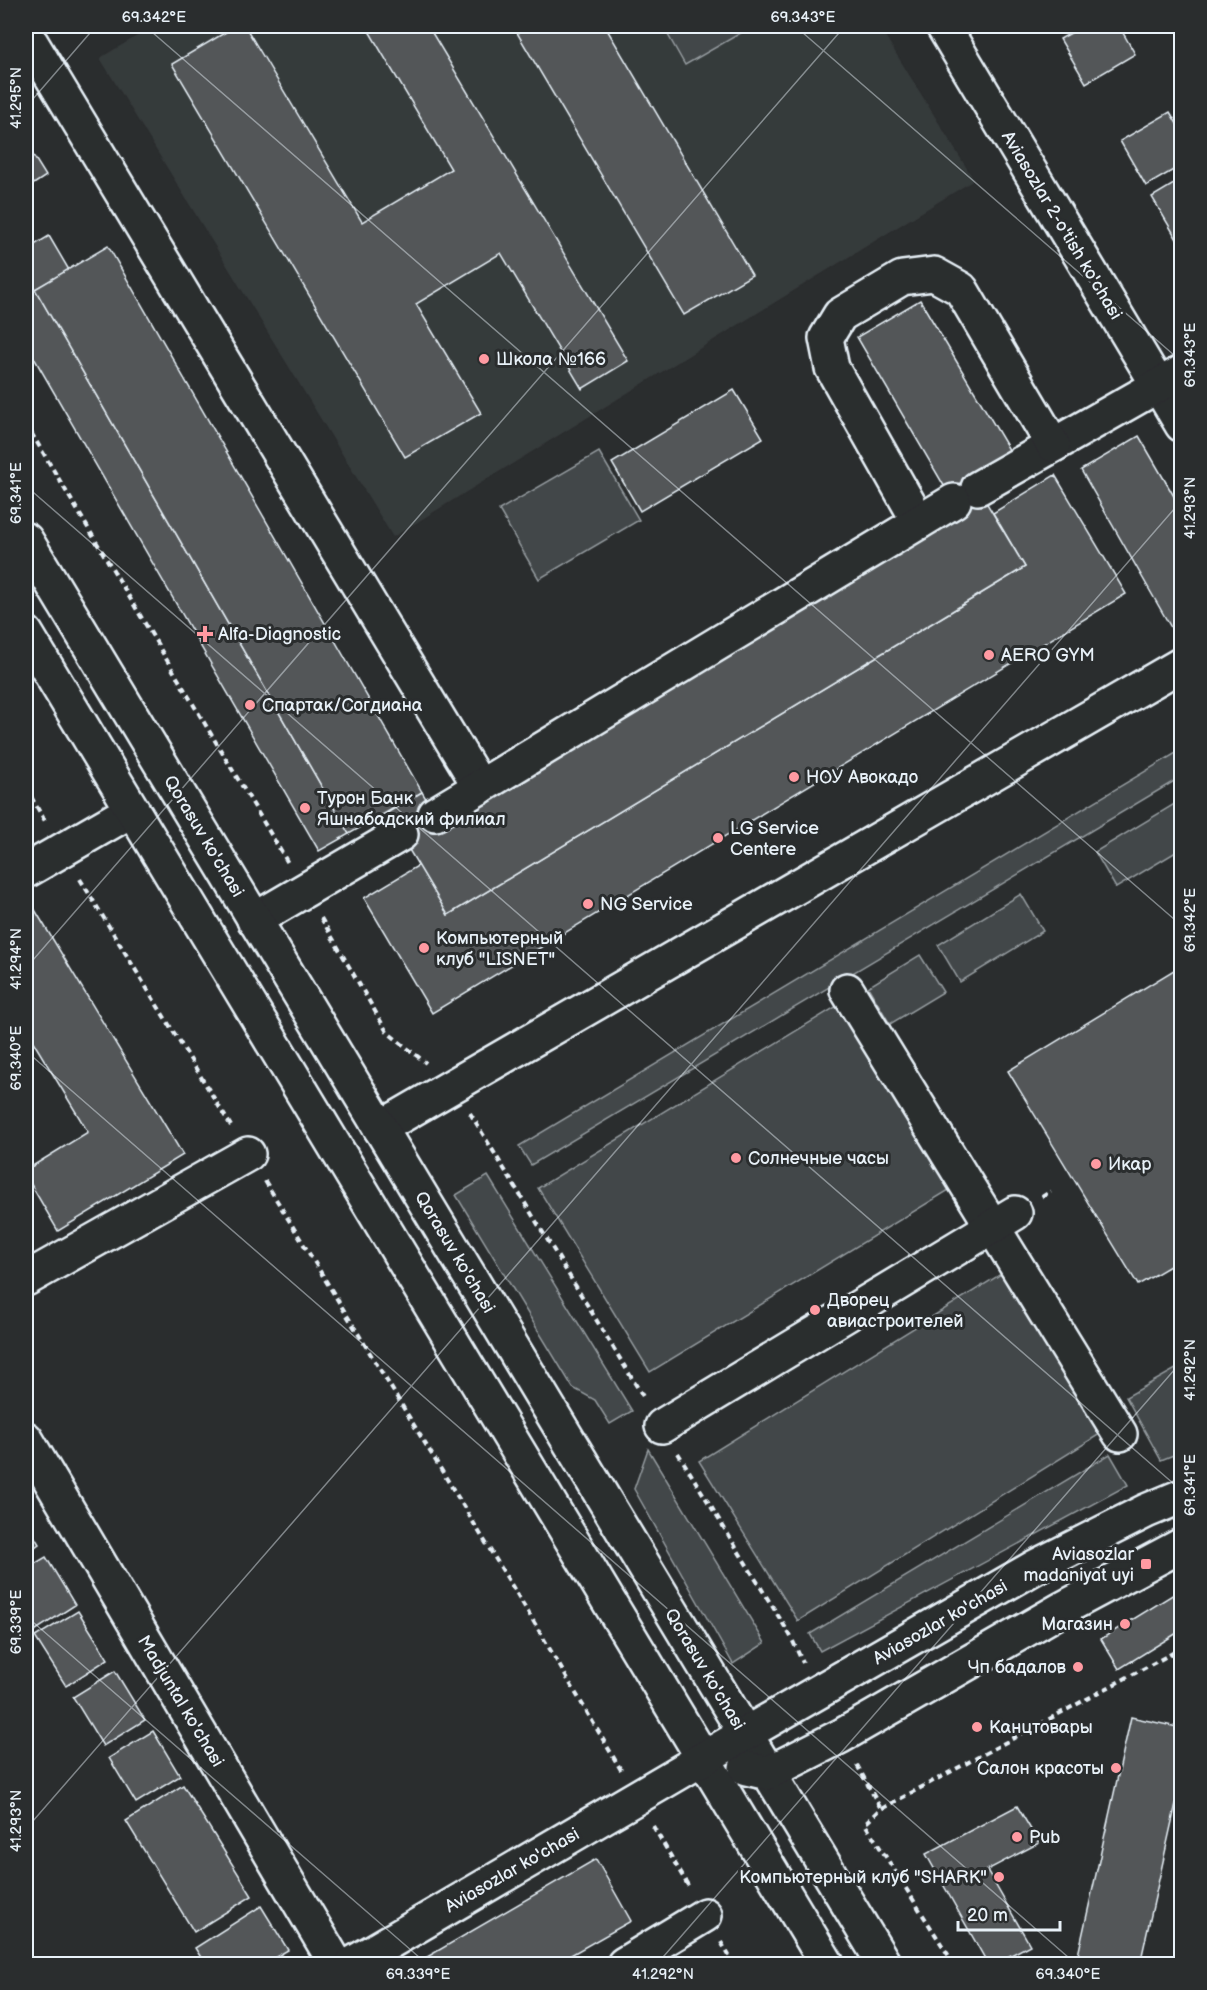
<svg xmlns="http://www.w3.org/2000/svg" width="1207" height="1990" font-family="'Balsamiq Sans',sans-serif">
	<rect width="100%" height="100%" fill="#2a2d2e"/>
	<filter id="ink" filterUnits="userSpaceOnUse"><feTurbulence type="fractalNoise" baseFrequency=".0167" numOctaves="2"/><feDisplacementMap in="SourceGraphic" scale="12" xChannelSelector="R" yChannelSelector="G"/><feConvolveMatrix kernelMatrix="1 2 1 2 8 2 1 2 1" color-interpolation-filters="sRGB"/></filter>
	<g filter="url(#ink)">
		<polygon fill="#363a3b" points="154,26 879,26 974,180 393,537 100,58"/>
		<g fill="#424648" stroke="#959ca0" stroke-width="1.5">
			<polygon points="663,26 753,26 685,65"/>
			<polygon points="599,452 639,520 539,579 499,510"/>
			<polygon points="1181,750 1181,777 531,1165 519,1146"/>
			<polygon points="1181,800 1181,849 1116,888 1095,852"/>
			<polygon points="1021,894 1043,931 960,982 938,945"/>
			<polygon points="920,955 943,992 890,1024 868,987"/>
			<polygon points="842,1003 954,1187 650,1372 538,1188"/>
			<polygon points="488,1176 632,1411 610,1424 595,1400 573,1388 456,1195"/>
			<polygon points="1001,1274 1100,1434 798,1621 699,1461"/>
			<polygon points="1181,1366 1181,1452 1161,1460 1126,1397"/>
			<polygon points="648,1449 765,1643 733,1664 634,1489"/>
			<polygon points="1110,1454 1128,1485 820,1651 810,1634"/>
		</g>
		<g fill="#535759" stroke="#e8f1f8" stroke-width="1.5">
			<polygon points="236,26 245,26 362,222 451,169 366,26 428,26 628,361 582,389 501,253 416,304 481,413 405,457 172,64"/>
			<polygon points="513,26 605,26 752,275 684,315"/>
			<polygon points="1083,26 1119,26 1135,54 1086,83 1060,39"/>
			<polygon points="1170,112 1182,132 1182,165 1146,186 1120,141"/>
			<polygon points="26,144 46,176 26,189"/>
			<polygon points="1182,179 1182,239 1178,241 1152,197"/>
			<polygon points="49,236 69,270 35,289 349,834 319,851 26,344 26,250"/>
			<polygon points="108,246 422,792 349,834 35,289"/>
			<polygon points="920,300 1011,453 947,491 857,337"/>
			<polygon points="734,390 763,438 640,511 612,463"/>
			<polygon points="1139,436 1182,510 1182,625 1173,631 1081,470"/>
			<polygon points="1055,475 1126,594 432,1013 364,898 419,865 448,915 1025,567 993,513"/>
			<polygon points="971,477 1025,567 448,915 387,813 422,792 442,825"/>
			<polygon points="26,895 183,1155 58,1231 26,1176 26,1170 88,1132 26,1030"/>
			<polygon points="1182,965 1182,1259 1138,1285 1008,1071"/>
			<polygon points="26,1523 39,1544 26,1553"/>
			<polygon points="46,1557 75,1605 33,1632 26,1620 26,1569"/>
			<polygon points="1182,1589 1182,1630 1119,1669 1101,1639"/>
			<polygon points="78,1611 108,1659 66,1686 35,1637"/>
			<polygon points="115,1671 145,1720 103,1746 73,1697"/>
			<polygon points="1131,1717 1182,1728 1182,1777 1140,1964 1076,1964"/>
			<polygon points="153,1731 180,1776 136,1803 109,1758"/>
			<polygon points="183,1785 252,1896 194,1932 126,1821"/>
			<polygon points="1017,1806 1039,1843 987,1870 1030,1945 994,1964 988,1964 926,1854"/>
			<polygon points="596,1859 631,1921 555,1964 415,1964"/>
			<polygon points="261,1906 288,1950 264,1964 205,1964 195,1948"/>
		</g>
		<g fill="none" stroke-linecap="round" stroke-linejoin="round">
			<defs>
				<g id="minor">
					<polyline points="943,26 1182,425"/>
					<polyline points="26,34 480,787"/>
					<polyline points="978,488 1182,372"/>
					<polyline points="919,522 832,368 826,338 840,315 902,278 934,274 961,289 1053,445"/>
					<polyline points="435,814 954,501"/>
					<polyline points="26,871 132,810"/>
					<polyline points="254,920 401,834"/>
					<polyline points="847,990 1120,1434"/>
					<polyline points="380,1128 1182,664"/>
					<polyline points="26,1279 248,1154"/>
					<polyline points="662,1426 1015,1213"/>
					<polyline points="26,1439 336,1964"/>
					<polyline points="624,1964 705,1915"/>
				</g>
				<g id="major">
					<polyline points="26,540 884,1964"/>
					<polyline points="26,633 827,1964"/>
					<polyline points="746,1768 768,1773 841,1736 1062,1609 1182,1545"/>
					<polyline points="352,1964 745,1734 1035,1567 1146,1511 1182,1496"/>
				</g>
			</defs>
			<use href="#minor" stroke="#e8f1f8" stroke-width="38"/>
			<use href="#major" stroke="#e8f1f8" stroke-width="38"/>
			<g stroke="#e8f1f8" stroke-width="4" stroke-dasharray="6 4.5" stroke-linecap="butt">
				<polyline points="26,424 288,863"/>
				<polyline points="26,788 45,821"/>
				<polyline points="80,879 231,1126"/>
				<polyline points="321,918 387,1032 426,1063"/>
				<polyline points="470,1113 644,1398"/>
				<polyline points="265,1181 528,1612 621,1770"/>
				<polyline points="1042,1197 1051,1191"/>
				<polyline points="678,1453 790,1635 803,1663"/>
				<polyline points="857,1765 881,1809"/>
				<polyline points="653,1826 689,1887"/>
				<polyline points="721,1942 734,1964"/>
				<polyline points="954,1964 865,1824 881,1809 1182,1648"/>
			</g>
			<use href="#minor" stroke="#2a2d2e" stroke-width="33"/>
			<use href="#major" stroke="#2a2d2e" stroke-width="33"/>
		</g>
	</g>
	<path fill="none" stroke="#e8f1f8" stroke-width="1.5" stroke-opacity="0.45" d="M145,26L1182,926M795,26L1182,362M26,107L96,26M26,486L1182,1491M26,968L845,26M26,1051L1076,1964M26,1616L427,1964M26,1829L1182,500M657,1964L1182,1361"/>
	<g fill="#ff9aa2" stroke="#2a2d2e" stroke-width="2">
		<circle cx="484" cy="359" r="6"/>
		<path d="M202 625h6v6h6v6h-6v6h-6v-6h-6v-6h6z"/>
		<circle cx="989" cy="655" r="6"/>
		<circle cx="250" cy="705" r="6"/>
		<circle cx="794" cy="777" r="6"/>
		<circle cx="305" cy="808" r="6"/>
		<circle cx="718" cy="838" r="6"/>
		<circle cx="588" cy="904" r="6"/>
		<circle cx="424" cy="948" r="6"/>
		<circle cx="736" cy="1158" r="6"/>
		<circle cx="1096" cy="1164" r="6"/>
		<circle cx="815" cy="1310" r="6"/>
		<rect x="1140" y="1558" width="12" height="12" rx="3"/>
		<circle cx="1125" cy="1624" r="6"/>
		<circle cx="1078" cy="1667" r="6"/>
		<circle cx="977" cy="1727" r="6"/>
		<circle cx="1116" cy="1768" r="6"/>
		<circle cx="1017" cy="1837" r="6"/>
		<circle cx="999" cy="1877" r="6"/>
	</g>
	<g text-anchor="middle" stroke-width="6" stroke-linejoin="round" paint-order="stroke">
		<g font-size="18" fill="#e8f1f8" stroke="#2a2d2e">
			<text transform="translate(1062 225) rotate(59)" y="6">Aviasozlar 2-o'tish ko'chasi</text>
			<text transform="translate(204 836) rotate(59)" y="6">Qorasuv ko'chasi</text>
			<text transform="translate(455 1252) rotate(59)" y="6">Qorasuv ko'chasi</text>
			<text transform="translate(940 1622) rotate(-30)" y="6">Aviasozlar ko'chasi</text>
			<text transform="translate(705 1669) rotate(59)" y="6">Qorasuv ko'chasi</text>
			<text transform="translate(181 1701) rotate(59)" y="6">Madjuntal ko'chasi</text>
			<text transform="translate(512 1870) rotate(-30)" y="6">Aviasozlar ko'chasi</text>
		</g>
		<g font-size="18" fill="#e8f1f8" stroke="#2a2d2e" text-anchor="start">
			<text x="496" y="365">Школа №166</text>
			<text x="218" y="640">Alfa-Diagnostic</text>
			<text x="1001" y="661">AERO GYM</text>
			<text x="262" y="711">Спартак/Согдиана</text>
			<text x="806" y="783">НОУ Авокадо</text>
			<text x="317" y="804">Турон Банк<tspan x="317" dy="21">Яшнабадский филиал</tspan></text>
			<text x="730" y="834">LG Service<tspan x="730" dy="21">Centere</tspan></text>
			<text x="600" y="910">NG Service</text>
			<text x="436" y="944">Компьютерный<tspan x="436" dy="21">клуб "LISNET"</tspan></text>
			<text x="748" y="1164">Солнечные часы</text>
			<text x="1108" y="1170">Икар</text>
			<text x="827" y="1306">Дворец<tspan x="827" dy="21">авиастроителей</tspan></text>
			<text x="1134" y="1560" text-anchor="end">Aviasozlar<tspan x="1134" dy="21">madaniyat uyi</tspan></text>
			<text x="1113" y="1630" text-anchor="end">Магазин</text>
			<text x="1066" y="1673" text-anchor="end">Чп бадалов</text>
			<text x="989" y="1733">Канцтовары</text>
			<text x="1104" y="1774" text-anchor="end">Салон красоты</text>
			<text x="1029" y="1843">Pub</text>
			<text x="987" y="1883" text-anchor="end">Компьютерный клуб "SHARK"</text>
		</g>
	</g>
	<rect width="1207" height="1990" fill="none" stroke="#2a2d2e" stroke-width="66"/>
	<path d="M958 1921v9h102v-9" fill="none" stroke="#e8f1f8" stroke-width="3"/>
	<text x="967" y="1921" font-size="18" fill="#e8f1f8" stroke="#2a2d2e" stroke-width="4.5" paint-order="stroke">20 m</text>
	<rect x="33" y="33" width="1141" height="1924" fill="none" stroke="#e8f1f8" stroke-width="2"/>
	<g font-size="15" text-anchor="middle" fill="#e8f1f8">
		<text x="154" y="22">69.342°E</text>
		<text x="803" y="22">69.343°E</text>
		<text transform="translate(16 98) rotate(-90)" y="5">41.295°N</text>
		<text transform="translate(1190 355) rotate(-90)" y="5">69.343°E</text>
		<text transform="translate(16 493) rotate(-90)" y="5">69.341°E</text>
		<text transform="translate(1190 508) rotate(-90)" y="5">41.293°N</text>
		<text transform="translate(1190 920) rotate(-90)" y="5">69.342°E</text>
		<text transform="translate(16 959) rotate(-90)" y="5">41.294°N</text>
		<text transform="translate(16 1058) rotate(-90)" y="5">69.340°E</text>
		<text transform="translate(1190 1370) rotate(-90)" y="5">41.292°N</text>
		<text transform="translate(1190 1485) rotate(-90)" y="5">69.341°E</text>
		<text transform="translate(16 1622) rotate(-90)" y="5">69.339°E</text>
		<text transform="translate(16 1821) rotate(-90)" y="5">41.293°N</text>
		<text x="418" y="1979">69.339°E</text>
		<text x="663" y="1979">41.292°N</text>
		<text x="1068" y="1979">69.340°E</text>
	</g>
</svg>
